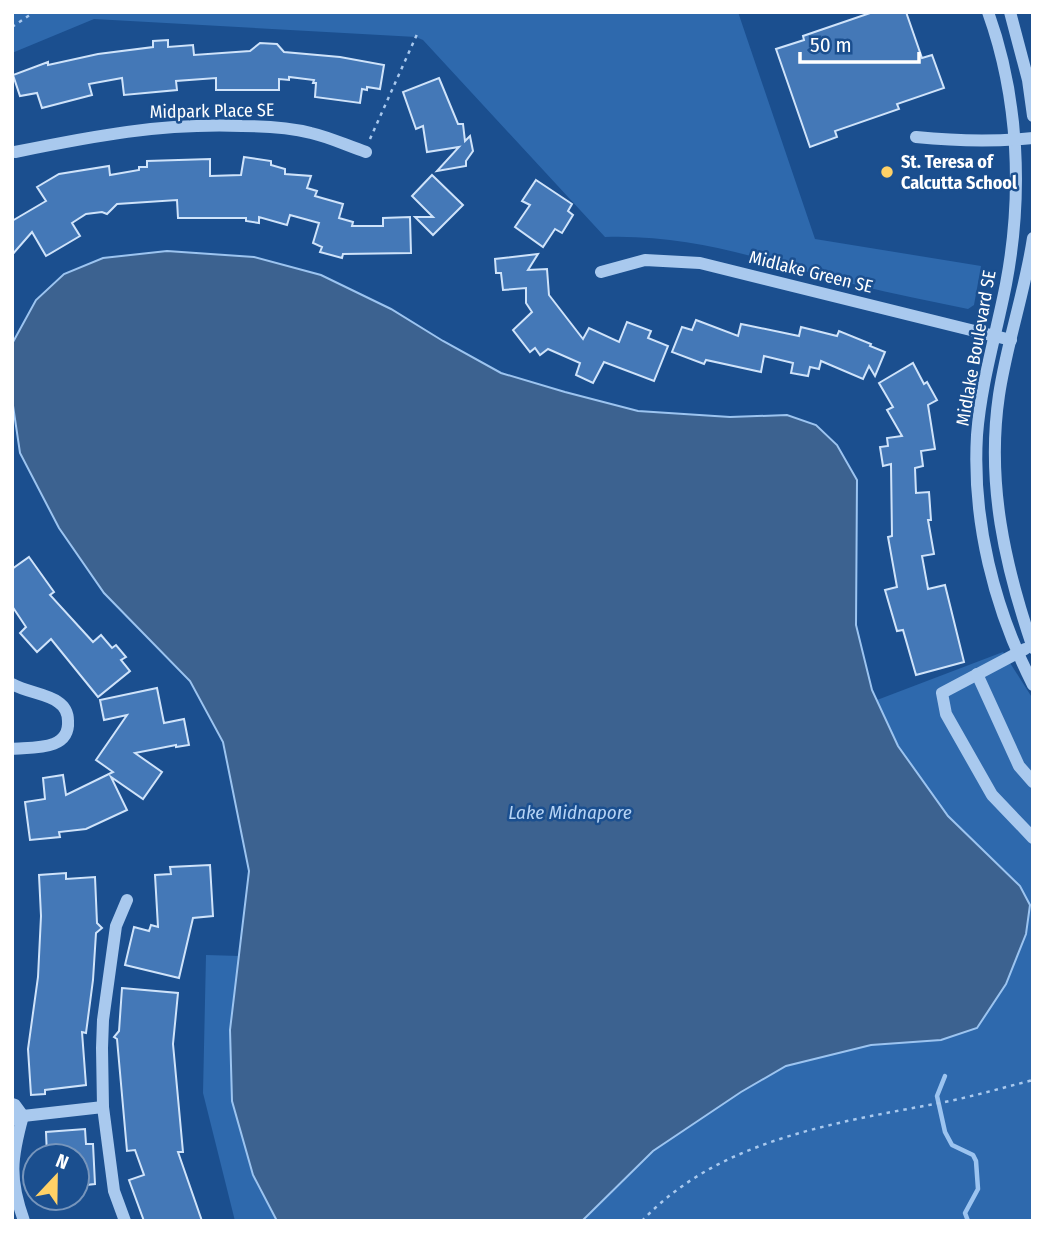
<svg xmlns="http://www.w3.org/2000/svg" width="1045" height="1233" font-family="'Fira Sans Condensed',sans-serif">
	<rect width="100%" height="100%" fill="#1b4f8f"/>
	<g fill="#2e69ad">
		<path d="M12,12H738L815,239L981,266L974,305L968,309C931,301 894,294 857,285C771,263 697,234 605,237L423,40L416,37L94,19L12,53Z"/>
		<polygon points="1003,652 1033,699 1033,1221 582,1221 653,1151 741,1092 786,1066 871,1045 941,1040 977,1027 1006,984 1026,934 1020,886 948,816 898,746 877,700"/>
		<polygon points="206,955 240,956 230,1030 253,1175 277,1221 235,1221 203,1093"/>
	</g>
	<polygon fill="#3c6290" stroke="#9cc4f0" stroke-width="2" points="167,251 254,257 321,275 391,309 443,341 501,373 565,392 638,411 730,417 787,415 816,425 837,445 857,480 856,625 872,690 898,746 948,816 1020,886 1030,905 1026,934 1006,984 977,1028 941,1040 871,1045 786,1066 741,1092 653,1151 582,1221 277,1221 253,1175 232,1101 230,1030 249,871 223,742 190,681 104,593 59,528 20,453 12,399 13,342 36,300 64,274 103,258"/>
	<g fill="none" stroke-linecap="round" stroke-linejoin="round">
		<polyline stroke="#9cc4f0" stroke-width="4.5" points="945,1076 937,1096 945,1132 952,1145 973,1155 976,1161 978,1189 965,1213 968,1221"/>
	</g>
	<g fill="#4478b7" stroke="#cfe3fa" stroke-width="2">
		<polygon points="873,12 906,12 922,58 932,55 944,88 897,104 899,109 835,131 837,137 810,147 776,49 804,40 803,36"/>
		<polygon points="168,40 168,47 193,45 194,55 250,51 260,43 277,44 284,52 340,57 384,65 380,89 367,87 367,90 362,89 360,103 315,97 316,83 313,83 314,80 289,77 289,80 279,79 279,90 216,90 216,78 176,81 177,90 124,95 122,78 89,84 92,95 42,108 37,93 20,96 13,75 48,62 48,65 98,54 153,47 153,41"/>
		<polygon points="439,78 458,124 463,124 465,141 470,136 473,151 466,161 466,166 437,171 459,147 427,152 423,126 416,129 403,92"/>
		<polygon points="244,157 271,161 271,165 285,169 285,174 311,176 307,188 317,191 315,196 343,204 339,218 353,222 352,226 383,226 383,218 410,217 411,253 343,254 342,258 320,252 322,247 313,243 319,223 290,215 287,225 259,217 259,223 246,221 246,218 178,218 177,200 117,204 107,214 102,212 86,214 72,223 80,236 46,256 32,232 12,255 12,221 46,201 37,187 59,174 109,166 110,175 139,170 139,167 147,167 147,161 210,159 210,176 241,175"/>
		<polygon points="432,175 463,205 433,235 415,217 433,217 412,196"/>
		<polygon points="536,180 572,204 568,211 573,215 562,233 555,229 543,247 515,227 530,205 522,201"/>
		<polygon points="538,254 528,270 547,269 549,295 583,339 589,328 619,342 627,322 651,331 648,338 668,346 654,381 604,362 593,383 576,375 580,363 548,349 540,355 535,348 530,352 513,330 532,312 526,303 526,288 503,290 501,273 496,273 495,259"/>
		<polygon points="696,320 738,336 741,324 799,336 801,327 837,336 839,331 871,344 870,346 885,352 875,376 869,366 863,379 821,361 819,369 810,367 808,376 791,373 793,363 764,356 761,372 706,360 704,364 672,352 682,327 692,330"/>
		<polygon points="913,363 924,384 927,382 937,400 928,405 935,449 921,451 923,466 915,468 916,493 929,492 931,520 928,520 934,554 922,556 928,589 945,585 964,662 916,675 903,630 897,631 885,590 897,587 888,537 892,536 891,464 883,466 880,447 888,446 887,438 902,436 887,410 893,407 879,383"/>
		<polygon points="29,557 54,592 50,595 93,642 101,635 112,648 116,645 126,657 121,660 130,671 98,697 51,639 37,652 20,633 26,627 12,606 12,569"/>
		<polygon points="157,688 164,723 184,719 189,745 176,747 176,745 135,753 162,772 143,799 111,777 127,810 86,829 59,832 60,837 30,840 25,802 45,799 43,778 63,775 66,795 113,772 96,760 127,715 104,720 100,700"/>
		<polygon points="210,865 213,916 193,918 179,978 125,965 134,927 149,931 151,925 158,927 155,875 171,874 170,867"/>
		<polygon points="66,873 66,879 95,877 97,923 102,928 96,933 93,980 86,1033 82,1032 86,1085 45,1090 45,1094 31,1095 28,1049 38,977 41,916 39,875"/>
		<polygon points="122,988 178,993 173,1044 183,1152 178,1152 202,1221 144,1221 129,1180 144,1175 135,1150 127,1151 117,1039 114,1037 119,1031"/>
		<polygon points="85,1129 86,1144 93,1144 95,1184 77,1186 77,1156 47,1156 46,1132"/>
	</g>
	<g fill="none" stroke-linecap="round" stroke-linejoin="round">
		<g stroke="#a9c9ee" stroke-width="2.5" stroke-dasharray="3.5 5" stroke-linecap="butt">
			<polyline points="12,27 34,12"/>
			<polyline points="370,139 418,32"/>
			<path d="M642,1221C716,1142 828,1124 929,1105C964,1099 998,1089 1033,1080"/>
		</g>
		<g stroke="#a9c9ee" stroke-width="12">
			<path d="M988,12C1019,98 1023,195 1006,284C996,335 981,383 977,435C972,521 994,608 1033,685"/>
			<polyline points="1010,12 1028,80 1033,116"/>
			<path d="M916,137C956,141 993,142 1033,138"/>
			<path d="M15,152C94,136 160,123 242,126C265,126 288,127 311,133C329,137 348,146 366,152"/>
			<path d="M1033,238C1025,291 1007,342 999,395C986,483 1005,566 1033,648"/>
			<polyline points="601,272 645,260 700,263 1011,340"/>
			<polyline points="1025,649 942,693 946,714 992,795 1033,838"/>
			<polyline points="977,674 1019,766 1033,782"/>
			<path d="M12,684C26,692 48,694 58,702C64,706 68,713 68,721C70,751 33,747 12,749"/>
			<path d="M12,1104L15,1105L23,1116C11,1159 9,1179 24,1221"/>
			<polyline points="12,1120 23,1116 103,1107"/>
			<polyline points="125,1221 114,1191 103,1107 102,1048 103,1020 116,926 127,900"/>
		</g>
	</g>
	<circle fill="#ffd166" stroke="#1b4f8f" stroke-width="2.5" cx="887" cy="172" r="7"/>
	<g text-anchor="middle" stroke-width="5" stroke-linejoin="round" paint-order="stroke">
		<g font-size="18" fill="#fff" stroke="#1b4f8f">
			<text transform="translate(212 111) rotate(-1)" y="6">Midpark Place SE</text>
			<text transform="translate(811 272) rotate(14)" y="6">Midlake Green SE</text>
			<text transform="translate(976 348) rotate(-80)" y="6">Midlake Boulevard SE</text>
		</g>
		<g font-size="18" font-weight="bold" fill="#fff" stroke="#1b4f8f" text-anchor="start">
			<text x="901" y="168">St. Teresa of<tspan x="901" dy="21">Calcutta School</tspan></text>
		</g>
		<g font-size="19" font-style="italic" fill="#b5d3f5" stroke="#1b4f8f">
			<text x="570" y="819">Lake Midnapore</text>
		</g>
	</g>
	<rect width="1045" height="1233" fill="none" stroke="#ffffff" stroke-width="28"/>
	<g transform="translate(56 1177) rotate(22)"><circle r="33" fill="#1b4f8f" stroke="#7695bc" stroke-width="2"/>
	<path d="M0-5L12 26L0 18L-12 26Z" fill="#ffd166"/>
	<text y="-10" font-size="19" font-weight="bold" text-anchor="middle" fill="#ffffff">N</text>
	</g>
	<path d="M800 52v10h119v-10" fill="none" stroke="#ffffff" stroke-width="3.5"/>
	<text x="810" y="52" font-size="21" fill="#ffffff" stroke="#1b4f8f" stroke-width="5" paint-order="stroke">50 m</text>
</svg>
